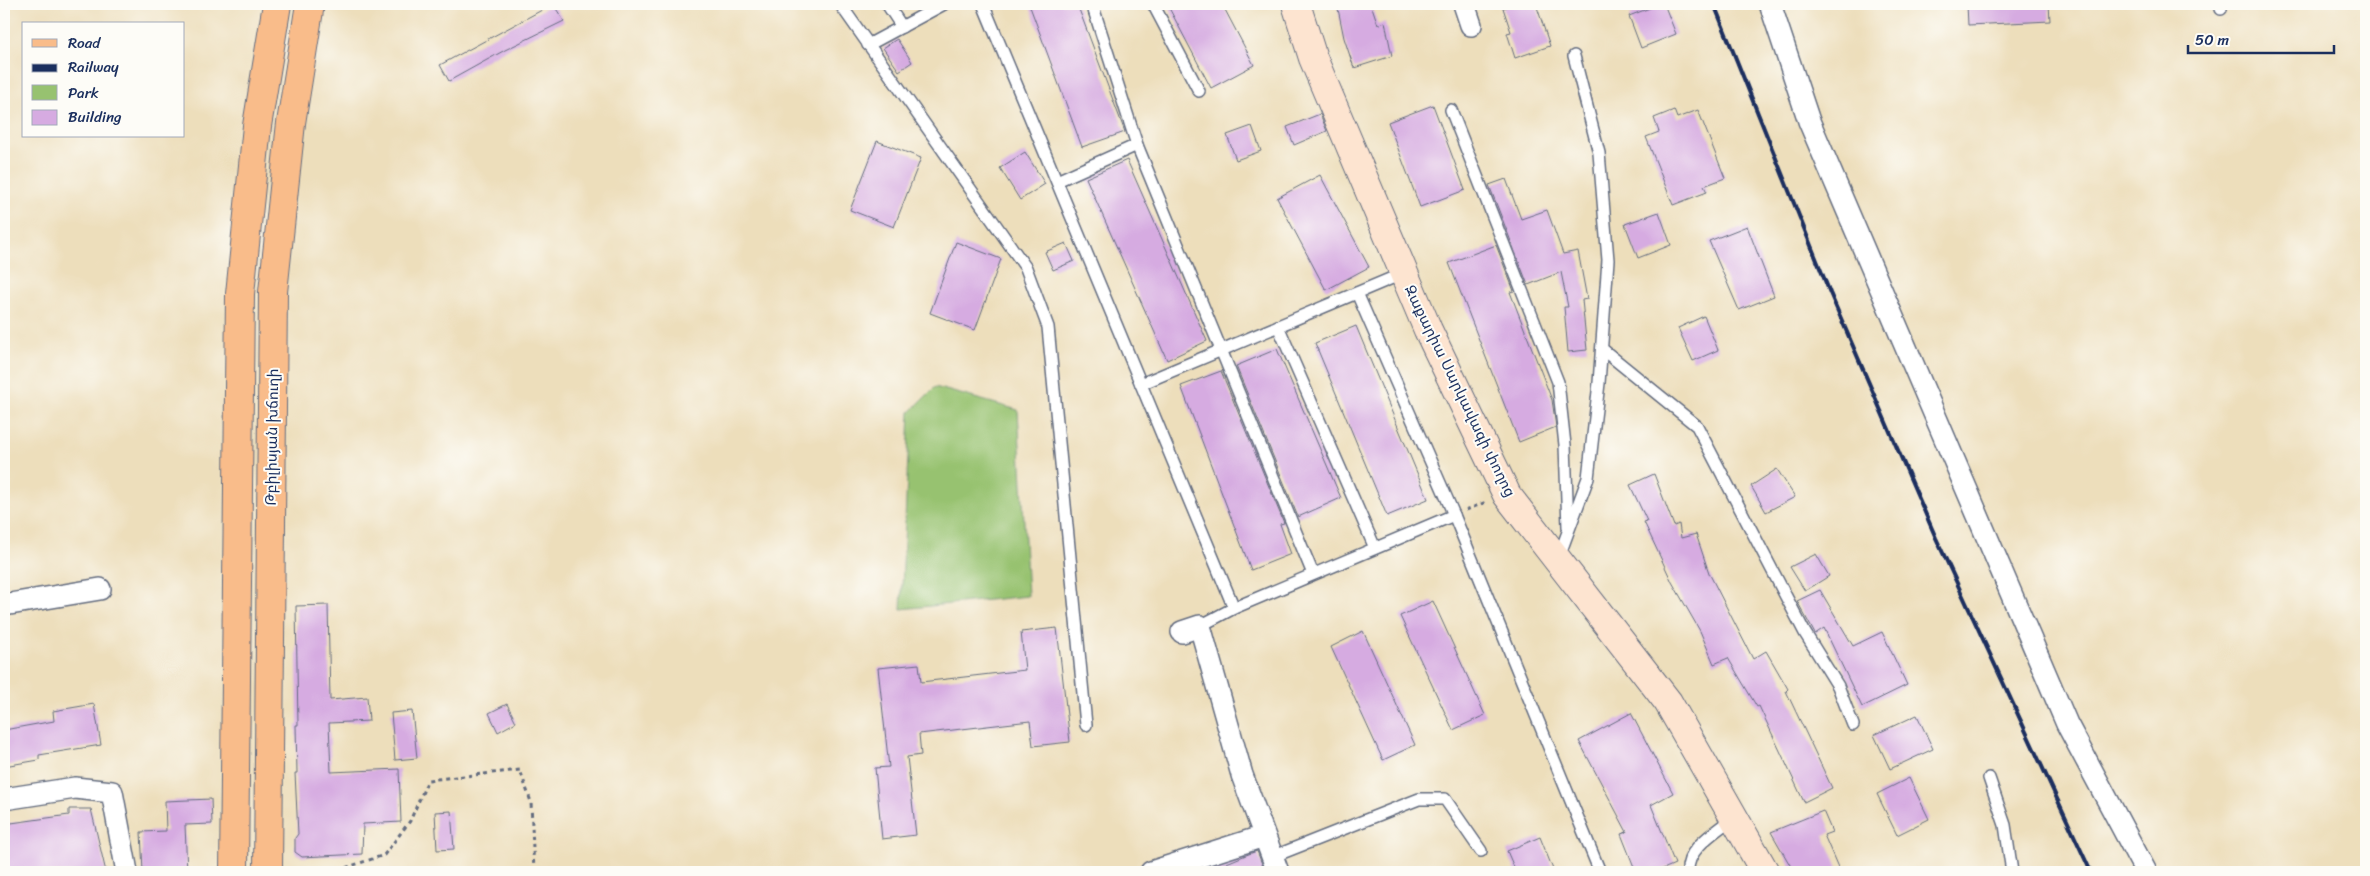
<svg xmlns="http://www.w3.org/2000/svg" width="2370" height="876" font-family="Sriracha,'Noto Sans Armenian',sans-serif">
	<rect width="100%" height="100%" fill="#fdfcf7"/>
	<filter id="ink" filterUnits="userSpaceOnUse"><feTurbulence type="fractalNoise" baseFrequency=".02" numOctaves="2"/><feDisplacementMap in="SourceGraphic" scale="10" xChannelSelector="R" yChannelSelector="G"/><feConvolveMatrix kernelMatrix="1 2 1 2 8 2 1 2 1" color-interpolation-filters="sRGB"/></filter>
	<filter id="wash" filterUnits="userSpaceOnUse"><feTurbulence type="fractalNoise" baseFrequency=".0096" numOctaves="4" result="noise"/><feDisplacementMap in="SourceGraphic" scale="20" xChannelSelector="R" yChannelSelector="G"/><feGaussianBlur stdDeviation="1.12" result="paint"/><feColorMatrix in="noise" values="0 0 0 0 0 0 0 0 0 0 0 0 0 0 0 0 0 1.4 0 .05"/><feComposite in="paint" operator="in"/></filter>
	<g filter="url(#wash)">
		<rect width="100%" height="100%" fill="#eddebb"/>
		<polygon fill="#97c270" stroke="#597867" points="935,387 1018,410 1028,596 901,609 910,412"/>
		<g id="blocks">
			<g fill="#d6abe1">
				<polygon points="553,4 564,21 505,50 449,81 440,65"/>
				<polygon points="1029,4 1077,4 1125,132 1082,147"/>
				<polygon points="1167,4 1222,4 1254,65 1211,88"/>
				<polygon points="1337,4 1371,4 1378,25 1385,22 1392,56 1354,68 1344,38"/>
				<polygon points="1516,4 1536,4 1550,46 1515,58 1507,33 1511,32 1503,8"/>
				<polygon points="1660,4 1664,4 1676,34 1641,48 1629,16"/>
				<polygon points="1967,4 2049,4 2050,21 1968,25"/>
				<polygon points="897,39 912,62 899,71 883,48"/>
				<polygon points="1433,105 1465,190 1420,207 1388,122"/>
				<polygon points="1674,110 1677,118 1698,110 1725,178 1704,186 1707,192 1673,205 1646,137 1659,132 1654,118"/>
				<polygon points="1320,114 1327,131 1294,145 1287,127"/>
				<polygon points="1252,126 1261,151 1236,160 1227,135"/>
				<polygon points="877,141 921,158 894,227 850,210"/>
				<polygon points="1025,152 1045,184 1020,200 1000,168"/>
				<polygon points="1127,160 1207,341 1167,360 1086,178"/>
				<polygon points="1320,175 1369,267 1326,290 1277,198"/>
				<polygon points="1506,179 1521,219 1547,210 1563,254 1578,251 1587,299 1582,300 1587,350 1568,352 1564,307 1568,307 1561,272 1528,285 1489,185"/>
				<polygon points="1659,212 1671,245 1638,258 1625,224"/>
				<polygon points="1747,226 1774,296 1739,310 1709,241"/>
				<polygon points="956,242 1001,259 975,330 930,313"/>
				<polygon points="1066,243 1074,261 1053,270 1045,252"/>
				<polygon points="1496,245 1514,291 1510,292 1552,400 1556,427 1519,442 1449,263"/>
				<polygon points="1704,316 1718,350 1693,361 1678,328"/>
				<polygon points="1356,326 1428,499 1387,516 1315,343"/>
				<polygon points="1277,349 1341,498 1298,517 1236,366"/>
				<polygon points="1221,371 1284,523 1280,524 1291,554 1251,570 1181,386"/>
				<polygon points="1777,469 1795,497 1766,512 1751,486"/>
				<polygon points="1654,474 1674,526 1679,524 1681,538 1696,534 1709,573 1753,659 1766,651 1788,689 1786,691 1832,788 1804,802 1759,706 1757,707 1728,658 1714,664 1700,631 1672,582 1644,522 1647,521 1630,485"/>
				<polygon points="1816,554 1829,576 1805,591 1790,567"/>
				<polygon points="1820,590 1853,646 1882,632 1907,685 1862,707 1824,628 1815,634 1797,601"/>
				<polygon points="1433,601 1485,715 1453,730 1400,616"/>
				<polygon points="328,605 330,700 367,697 369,721 329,723 331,772 399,769 401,822 363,824 362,854 302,857 295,852 295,838 298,834 295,773 297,773 296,725 298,725 296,606"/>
				<polygon points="1057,628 1070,742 1033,746 1030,721 919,734 921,755 907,757 916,835 882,839 875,768 889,767 878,668 919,664 921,682 1025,670 1021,632"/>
				<polygon points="1363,631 1415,745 1383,760 1331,647"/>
				<polygon points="94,704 101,745 39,755 39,760 4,766 4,730 54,721 53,711"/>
				<polygon points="507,704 516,722 498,732 489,713"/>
				<polygon points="412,711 417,758 395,760 391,713"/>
				<polygon points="1631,713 1673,793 1651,805 1675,864 1656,872 1636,872 1621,834 1627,832 1579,741"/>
				<polygon points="1917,715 1933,749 1890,769 1874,735"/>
				<polygon points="1909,778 1929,819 1897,835 1877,794"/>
				<polygon points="211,799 212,824 185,825 187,872 143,872 141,832 166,831 165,801"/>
				<polygon points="69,809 91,809 106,872 4,872 4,824 69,815"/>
				<polygon points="451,811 454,849 437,850 435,812"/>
				<polygon points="1823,811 1832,832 1824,835 1840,872 1794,872 1771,832"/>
				<polygon points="1540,837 1554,872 1516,872 1507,851"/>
				<polygon points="1257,851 1265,872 1205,872 1246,855"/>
			</g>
		</g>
	</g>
	<g filter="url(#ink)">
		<use href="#blocks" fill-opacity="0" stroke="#646c7f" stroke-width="1"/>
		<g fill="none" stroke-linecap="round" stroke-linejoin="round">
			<defs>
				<g id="service">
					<polyline points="840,4 1026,268 1048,327 1086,725"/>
					<polyline points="887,4 902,27"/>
					<polyline points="983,4 1234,608"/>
					<polyline points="1092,4 1137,145 1313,574"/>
					<polyline points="1153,4 1199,91"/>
					<polyline points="2221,4 2221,9"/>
					<polyline points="868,45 944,4"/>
					<polyline points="1451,110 1558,382 1565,445 1568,527"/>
					<polyline points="1057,181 1137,145"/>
					<polyline points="1357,293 1454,515 1600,872"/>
					<polyline points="1278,326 1375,548"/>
					<polyline points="1602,349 1697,426 1805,633 1838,686 1853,725"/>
					<polyline points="1141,384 1404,273"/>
					<polyline points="1558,559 1588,478 1599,383 1608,260 1599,153 1574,56"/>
					<polyline points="1200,626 1234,608 1454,515"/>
					<polyline points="1989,778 2005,825 2012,872"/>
					<polyline points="1272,857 1419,799 1445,799 1481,851"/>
					<path d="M1688,872C1686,848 1717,831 1734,817"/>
				</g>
				<g id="minor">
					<polyline points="1464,4 1471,25"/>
					<polyline points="1770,4 1809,121 2067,724 2146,872"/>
					<polyline points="4,605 100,589"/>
					<polyline points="1182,632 1200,626 1242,775 1278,872"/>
					<polyline points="4,799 75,788 112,792 127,872"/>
					<polyline points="1151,872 1264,836"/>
				</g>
				<polyline id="secondary" points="1296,4 1313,58 1428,330 1507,495 1668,702 1765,872"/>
				<g id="primary">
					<polyline points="234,872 240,294 257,126 277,4"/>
					<polyline points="268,872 273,292 291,123 310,4"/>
				</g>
			</defs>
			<use href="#service" stroke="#646c7f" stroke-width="14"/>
			<use href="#minor" stroke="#646c7f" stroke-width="24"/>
			<use href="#secondary" stroke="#646c7f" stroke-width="30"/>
			<use href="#primary" stroke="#646c7f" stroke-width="30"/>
			<g stroke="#646c7f" stroke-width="3" stroke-dasharray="4 4" stroke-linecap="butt">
				<polyline points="1466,510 1486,502"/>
				<polyline points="290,869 345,868 384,855 410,821 428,780 520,770 531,802 534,872"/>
			</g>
			<use href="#service" stroke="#fff" stroke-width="11"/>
			<use href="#minor" stroke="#fff" stroke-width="21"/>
			<use href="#secondary" stroke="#fde4d0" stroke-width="28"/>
			<use href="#primary" stroke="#f9bc8a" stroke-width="28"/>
			<polyline stroke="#1b2f5e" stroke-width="4" points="1714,4 1830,293 1936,538 2091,872"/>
		</g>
	</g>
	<g text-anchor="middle" stroke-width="4" stroke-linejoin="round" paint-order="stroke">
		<g font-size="15" fill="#1b2f5e" stroke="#fdfcf7">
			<text transform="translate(1460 391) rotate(64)" y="5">Զաքարիա Սարկավագի փողոց</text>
			<text transform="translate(272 437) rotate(-89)" y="5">Թբիլիսյան խճուղի</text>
		</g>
	</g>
	<rect width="2370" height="876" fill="none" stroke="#fdfcf7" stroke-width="20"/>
	<rect x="22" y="22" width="162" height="115" fill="#fdfcf7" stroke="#a3aaba"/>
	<rect x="32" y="39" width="25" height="8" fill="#f9bc8a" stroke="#a3aaba"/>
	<text x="68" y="48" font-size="15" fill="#1b2f5e">Road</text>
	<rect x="32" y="64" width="25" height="8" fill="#1b2f5e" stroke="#a3aaba"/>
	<text x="68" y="72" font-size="15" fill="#1b2f5e">Railway</text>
	<rect x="32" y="85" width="25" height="15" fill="#97c270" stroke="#a3aaba"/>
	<text x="68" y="98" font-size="15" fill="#1b2f5e">Park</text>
	<rect x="32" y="110" width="25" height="15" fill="#d6abe1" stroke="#a3aaba"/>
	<text x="68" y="122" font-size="15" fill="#1b2f5e">Building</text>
	<path d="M2188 45v8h146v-8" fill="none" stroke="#1b2f5e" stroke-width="2.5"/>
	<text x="2195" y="45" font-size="15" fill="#1b2f5e" stroke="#fdfcf7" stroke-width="4" paint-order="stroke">50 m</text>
</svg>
